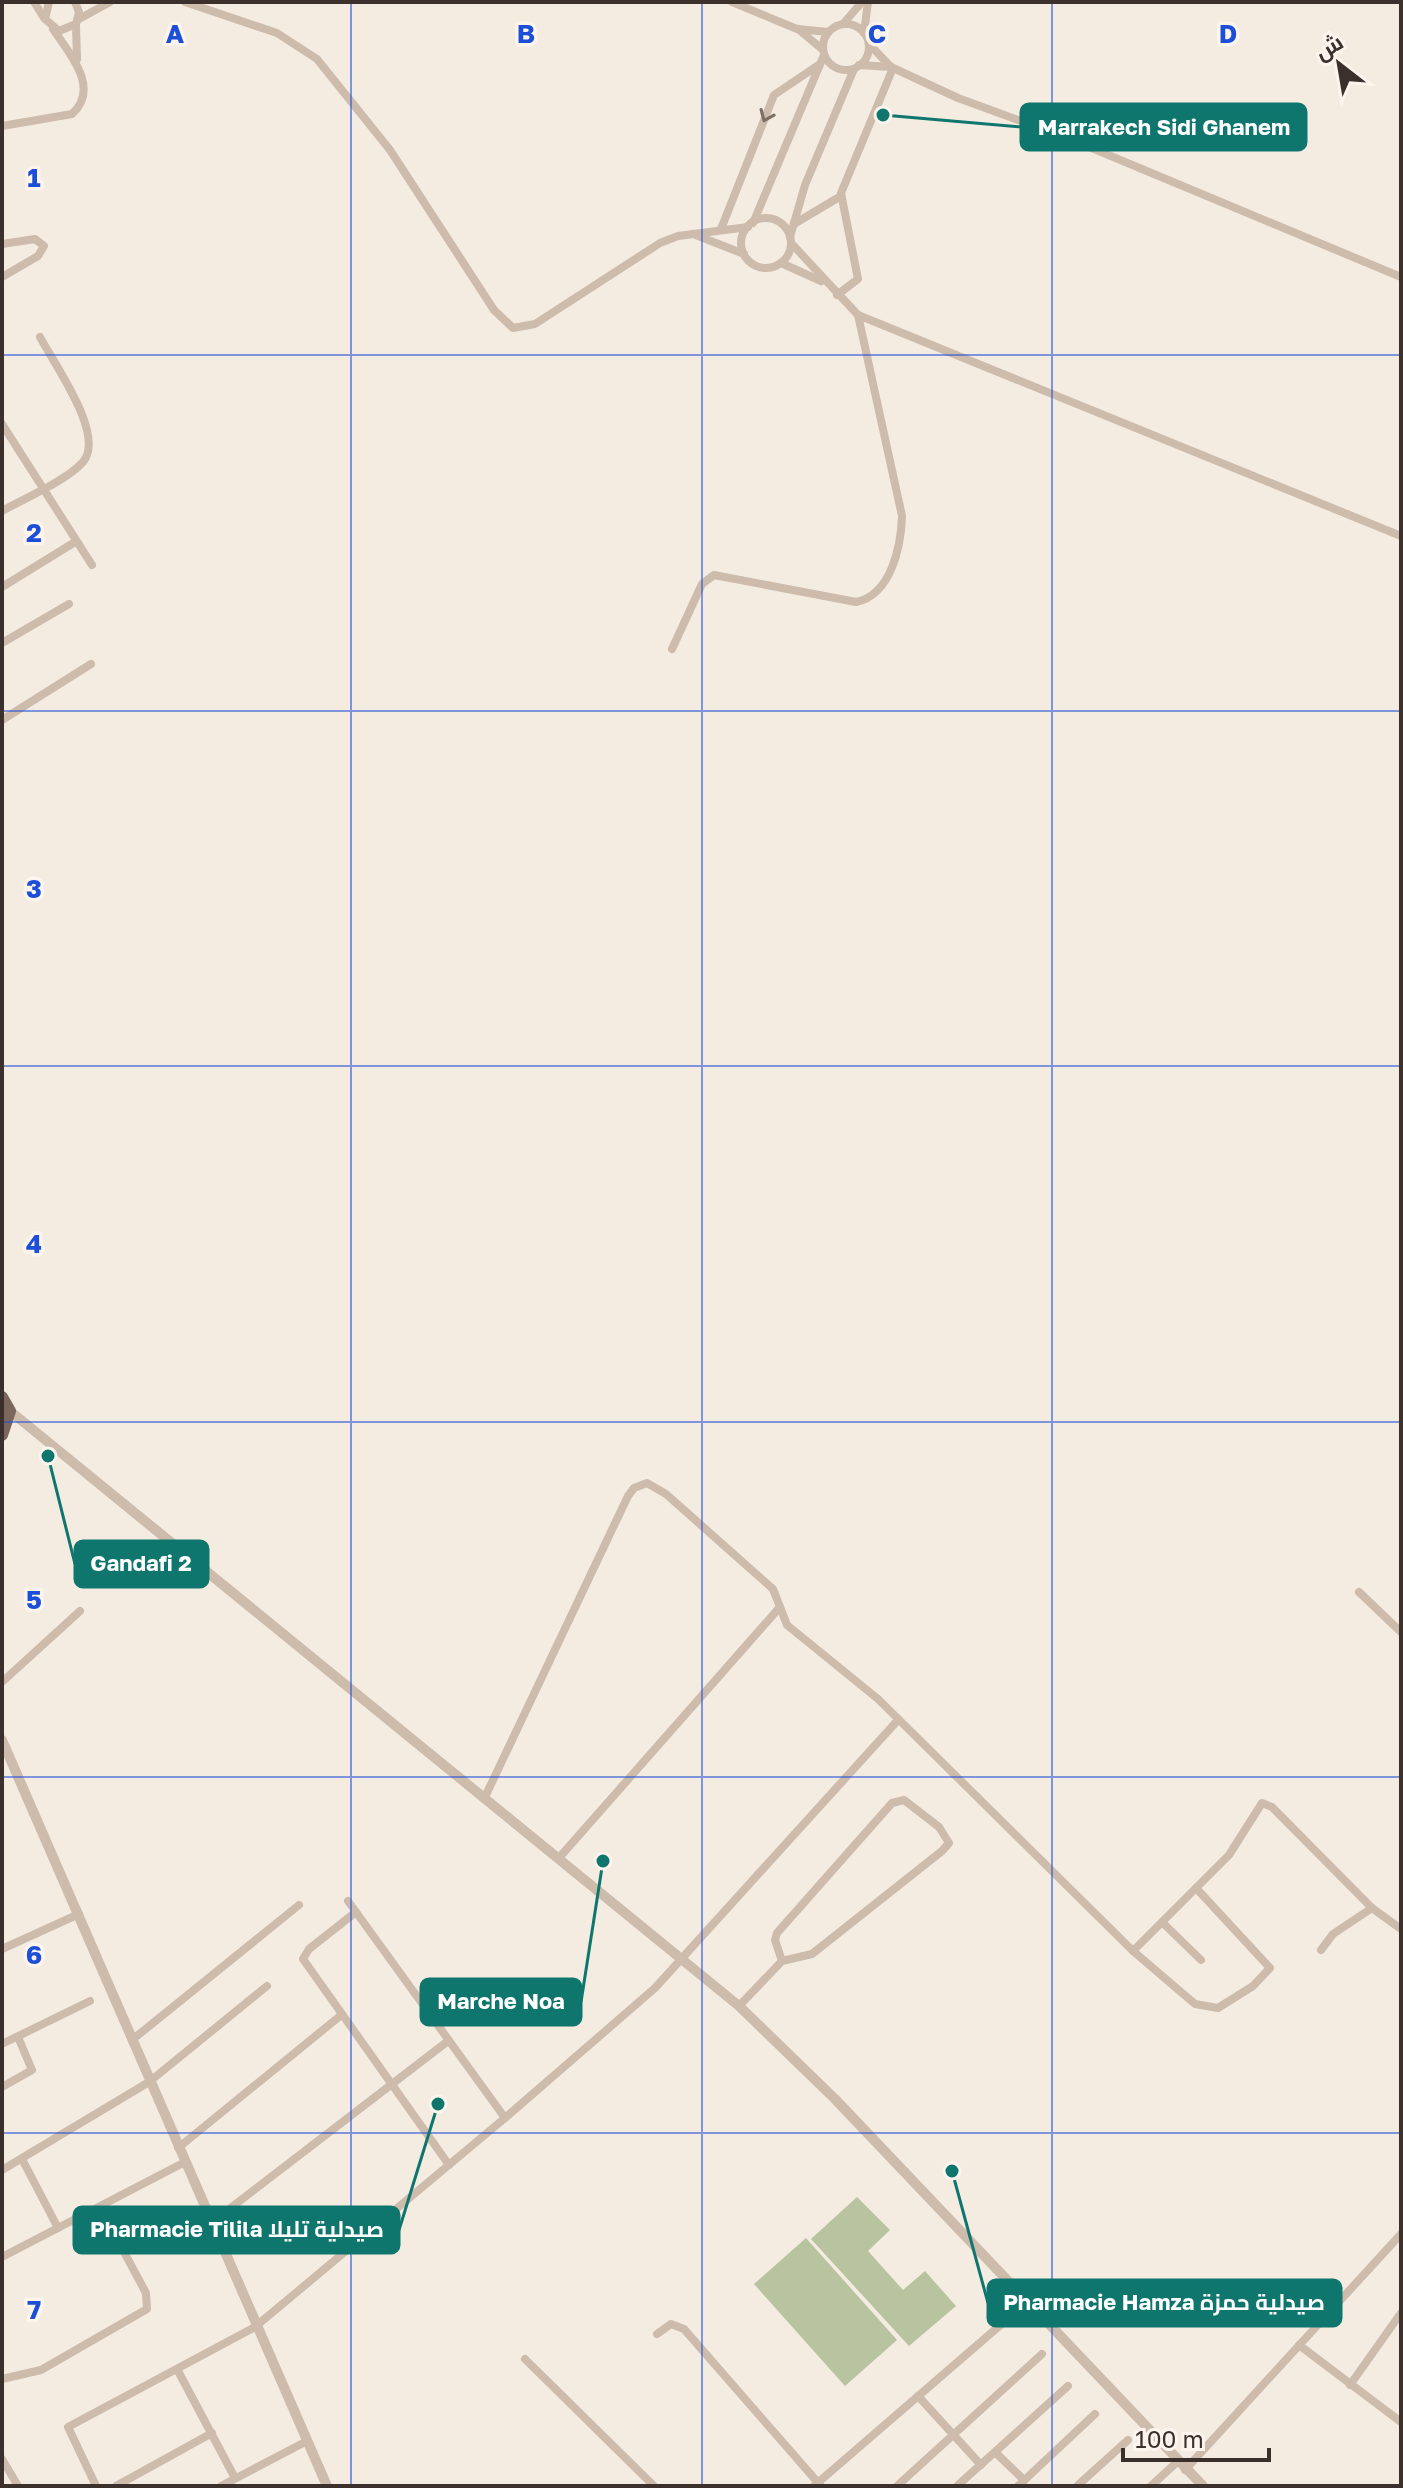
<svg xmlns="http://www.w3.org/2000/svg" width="1403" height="2488" font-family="'Golos Text',Cairo,sans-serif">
	<rect width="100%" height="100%" fill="#f4ebe1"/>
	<g fill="#b8c4a0">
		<polygon points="857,2197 890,2230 868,2251 903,2290 925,2271 956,2306 909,2346 811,2239"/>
		<polygon points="806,2238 897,2340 845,2386 754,2284"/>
	</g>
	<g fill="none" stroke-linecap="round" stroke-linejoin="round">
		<g stroke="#cdbbac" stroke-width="8">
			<polyline points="34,2 44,18"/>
			<polyline points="49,2 45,19 59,31 76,24 79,12 75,2"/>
			<polyline points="185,2 277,33 317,59 390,150 494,310 513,328 535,324 660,243 678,236 748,227"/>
			<polyline points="732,2 797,29 828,32"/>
			<polyline points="79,19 110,2"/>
			<circle cx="846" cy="47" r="23"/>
			<polyline points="843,24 862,2"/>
			<polyline points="76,25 77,59"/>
			<polyline points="798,29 822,49"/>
			<polyline points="864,33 868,2"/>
			<polyline points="869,44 891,67 958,98 1070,139 1401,277"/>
			<polyline points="859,65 891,67"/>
			<path d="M2,126L72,114C101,88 69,53 53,29"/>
			<circle cx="766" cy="243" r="25"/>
			<polyline points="753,223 824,55"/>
			<polyline points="794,224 841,196"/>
			<polyline points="721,229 774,95 820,64"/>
			<polyline points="693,234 744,254"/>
			<polyline points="790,237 805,185 854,69"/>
			<polyline points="791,243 858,315 1401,536"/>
			<polyline points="2,244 35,239 44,246 38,256 2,277"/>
			<polyline points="781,263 821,281"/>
			<polyline points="837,295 858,279 841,193 893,68"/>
			<polyline points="2,424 92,565"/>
			<path d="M2,511C25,498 66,481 83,462C106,435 54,364 40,337"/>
			<polyline points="2,587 75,542"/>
			<polyline points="2,643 69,604"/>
			<path d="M672,649L702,584L714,575L856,602C891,595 901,547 902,516L858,315"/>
			<polyline points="2,720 91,664"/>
			<polyline points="1359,1592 1401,1632"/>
			<polyline points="2,1682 80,1611"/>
			<polyline points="484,1799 628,1496 634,1488 647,1483 666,1494 773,1589 787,1625 878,1699 1133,1951 1195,2004 1218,2008 1253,1986 1270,1968 1196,1888"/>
			<polyline points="558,1859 780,1607"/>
			<polyline points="348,1901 505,2118"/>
			<polyline points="356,1912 309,1949 303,1959 449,2165"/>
			<polyline points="1162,1922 1201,1960"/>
			<polyline points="2,1949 79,1914"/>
			<polyline points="1321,1950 1333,1934 1372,1908 1401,1929"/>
			<polyline points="1133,1951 1229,1855 1262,1803 1272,1807 1372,1908"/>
			<polyline points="739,2006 782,1961 812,1954 942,1851 949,1843 939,1827 904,1800 892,1803 777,1933 775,1940 782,1961"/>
			<polyline points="132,2040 299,1905"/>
			<polyline points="2,2044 90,2001"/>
			<polyline points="2,2087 32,2070 18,2037"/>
			<polyline points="178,2148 340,2016"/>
			<polyline points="22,2159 58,2228"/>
			<polyline points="2,2170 149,2082 267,1986"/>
			<polyline points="211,2223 448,2041"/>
			<polyline points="2,2257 185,2162"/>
			<polyline points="657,2334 671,2324 684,2329 820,2485"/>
			<polyline points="1299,2345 1401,2422"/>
			<polyline points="525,2359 654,2486"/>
			<polyline points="177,2369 235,2478"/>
			<polyline points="2,2379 41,2370 147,2309 146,2293 100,2207"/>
			<polyline points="1350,2385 1401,2313"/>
			<polyline points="918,2396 981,2465"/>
			<polyline points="995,2452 1024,2480"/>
			<polyline points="2,2459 18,2486"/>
			<polyline points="1185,2470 1401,2234"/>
			<polyline points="96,2486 68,2427 255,2327 505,2118 655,1988 898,1720"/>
			<polyline points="116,2486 212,2433"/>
			<polyline points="221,2486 307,2441"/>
			<polyline points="814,2486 1026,2303"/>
			<polyline points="897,2486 1042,2354"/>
			<polyline points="957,2486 1068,2386"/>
			<polyline points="1018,2486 1095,2414"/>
			<polyline points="1077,2486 1128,2440"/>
			<polyline points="1151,2486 1177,2462"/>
		</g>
		<g stroke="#cdbbac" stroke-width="10">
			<polyline points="10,1411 739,2006 835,2099 1203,2486"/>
			<polyline points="2,1740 327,2486"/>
		</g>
		<polyline stroke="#7d675c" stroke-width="12" points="2,1397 10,1411 2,1435"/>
	</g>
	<defs><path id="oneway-chevron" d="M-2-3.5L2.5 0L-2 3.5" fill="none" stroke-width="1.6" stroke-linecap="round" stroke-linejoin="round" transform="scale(2)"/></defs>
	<use stroke="#7d6f65" href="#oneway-chevron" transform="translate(766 116) rotate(113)"/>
	<path fill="none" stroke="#1d4ed8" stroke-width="2" stroke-opacity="0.55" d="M351,2V2486M702,2V2486M1052,2V2486M2,355H1401M2,711H1401M2,1066H1401M2,1422H1401M2,1777H1401M2,2133H1401"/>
	<g font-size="26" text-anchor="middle" font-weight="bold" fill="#1d4ed8" stroke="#fbf5ee" stroke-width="7" stroke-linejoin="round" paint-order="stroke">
		<text x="175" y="43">A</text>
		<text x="526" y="43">B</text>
		<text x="877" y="43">C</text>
		<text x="1228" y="43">D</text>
		<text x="34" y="187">1</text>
		<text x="34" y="542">2</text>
		<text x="34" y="898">3</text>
		<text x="34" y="1253">4</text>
		<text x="34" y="1609">5</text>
		<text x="34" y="1964">6</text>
		<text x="34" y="2319">7</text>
	</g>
	<path fill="none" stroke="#0f766e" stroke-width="3" d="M883 115L1021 127M48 1456L75 1564M603 1861L581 2002M438 2104L399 2230M952 2171L988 2303"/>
	<g fill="#0f766e" stroke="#fbf5ee" stroke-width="3">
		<circle cx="883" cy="115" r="8"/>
		<circle cx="48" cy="1456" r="8"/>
		<circle cx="603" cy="1861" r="8"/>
		<circle cx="438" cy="2104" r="8"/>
		<circle cx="952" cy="2171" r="8"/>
	</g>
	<g fill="#0f766e" stroke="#0f766e" stroke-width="3">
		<rect x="1021" y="104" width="285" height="46" rx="8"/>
		<rect x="75" y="1541" width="133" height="46" rx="8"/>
		<rect x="421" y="1979" width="160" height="46" rx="8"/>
		<rect x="74" y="2207" width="325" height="46" rx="8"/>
		<rect x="988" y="2280" width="353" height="46" rx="8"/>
	</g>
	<g font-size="22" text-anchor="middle" font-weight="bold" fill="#fff">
		<text x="1164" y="135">Marrakech Sidi Ghanem</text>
		<text x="141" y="1571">Gandafi 2</text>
		<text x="501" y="2009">Marche Noa</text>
		<text x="237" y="2237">Pharmacie Tilila صيدلية تليلا</text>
		<text x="1164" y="2310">Pharmacie Hamza صيدلية حمزة</text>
	</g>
	<rect width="1403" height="2488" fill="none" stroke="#3b302b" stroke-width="8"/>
	<g transform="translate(1339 64) rotate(329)" stroke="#fbf5ee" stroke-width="6" paint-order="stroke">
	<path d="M0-6L14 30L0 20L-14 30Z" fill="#3b302b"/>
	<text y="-12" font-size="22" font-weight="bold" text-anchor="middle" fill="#3b302b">ش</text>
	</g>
	<path d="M1123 2448v12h146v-12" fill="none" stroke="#3b302b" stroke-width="4"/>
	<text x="1135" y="2448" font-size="24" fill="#3b302b" stroke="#fbf5ee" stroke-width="6" paint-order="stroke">100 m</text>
</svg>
